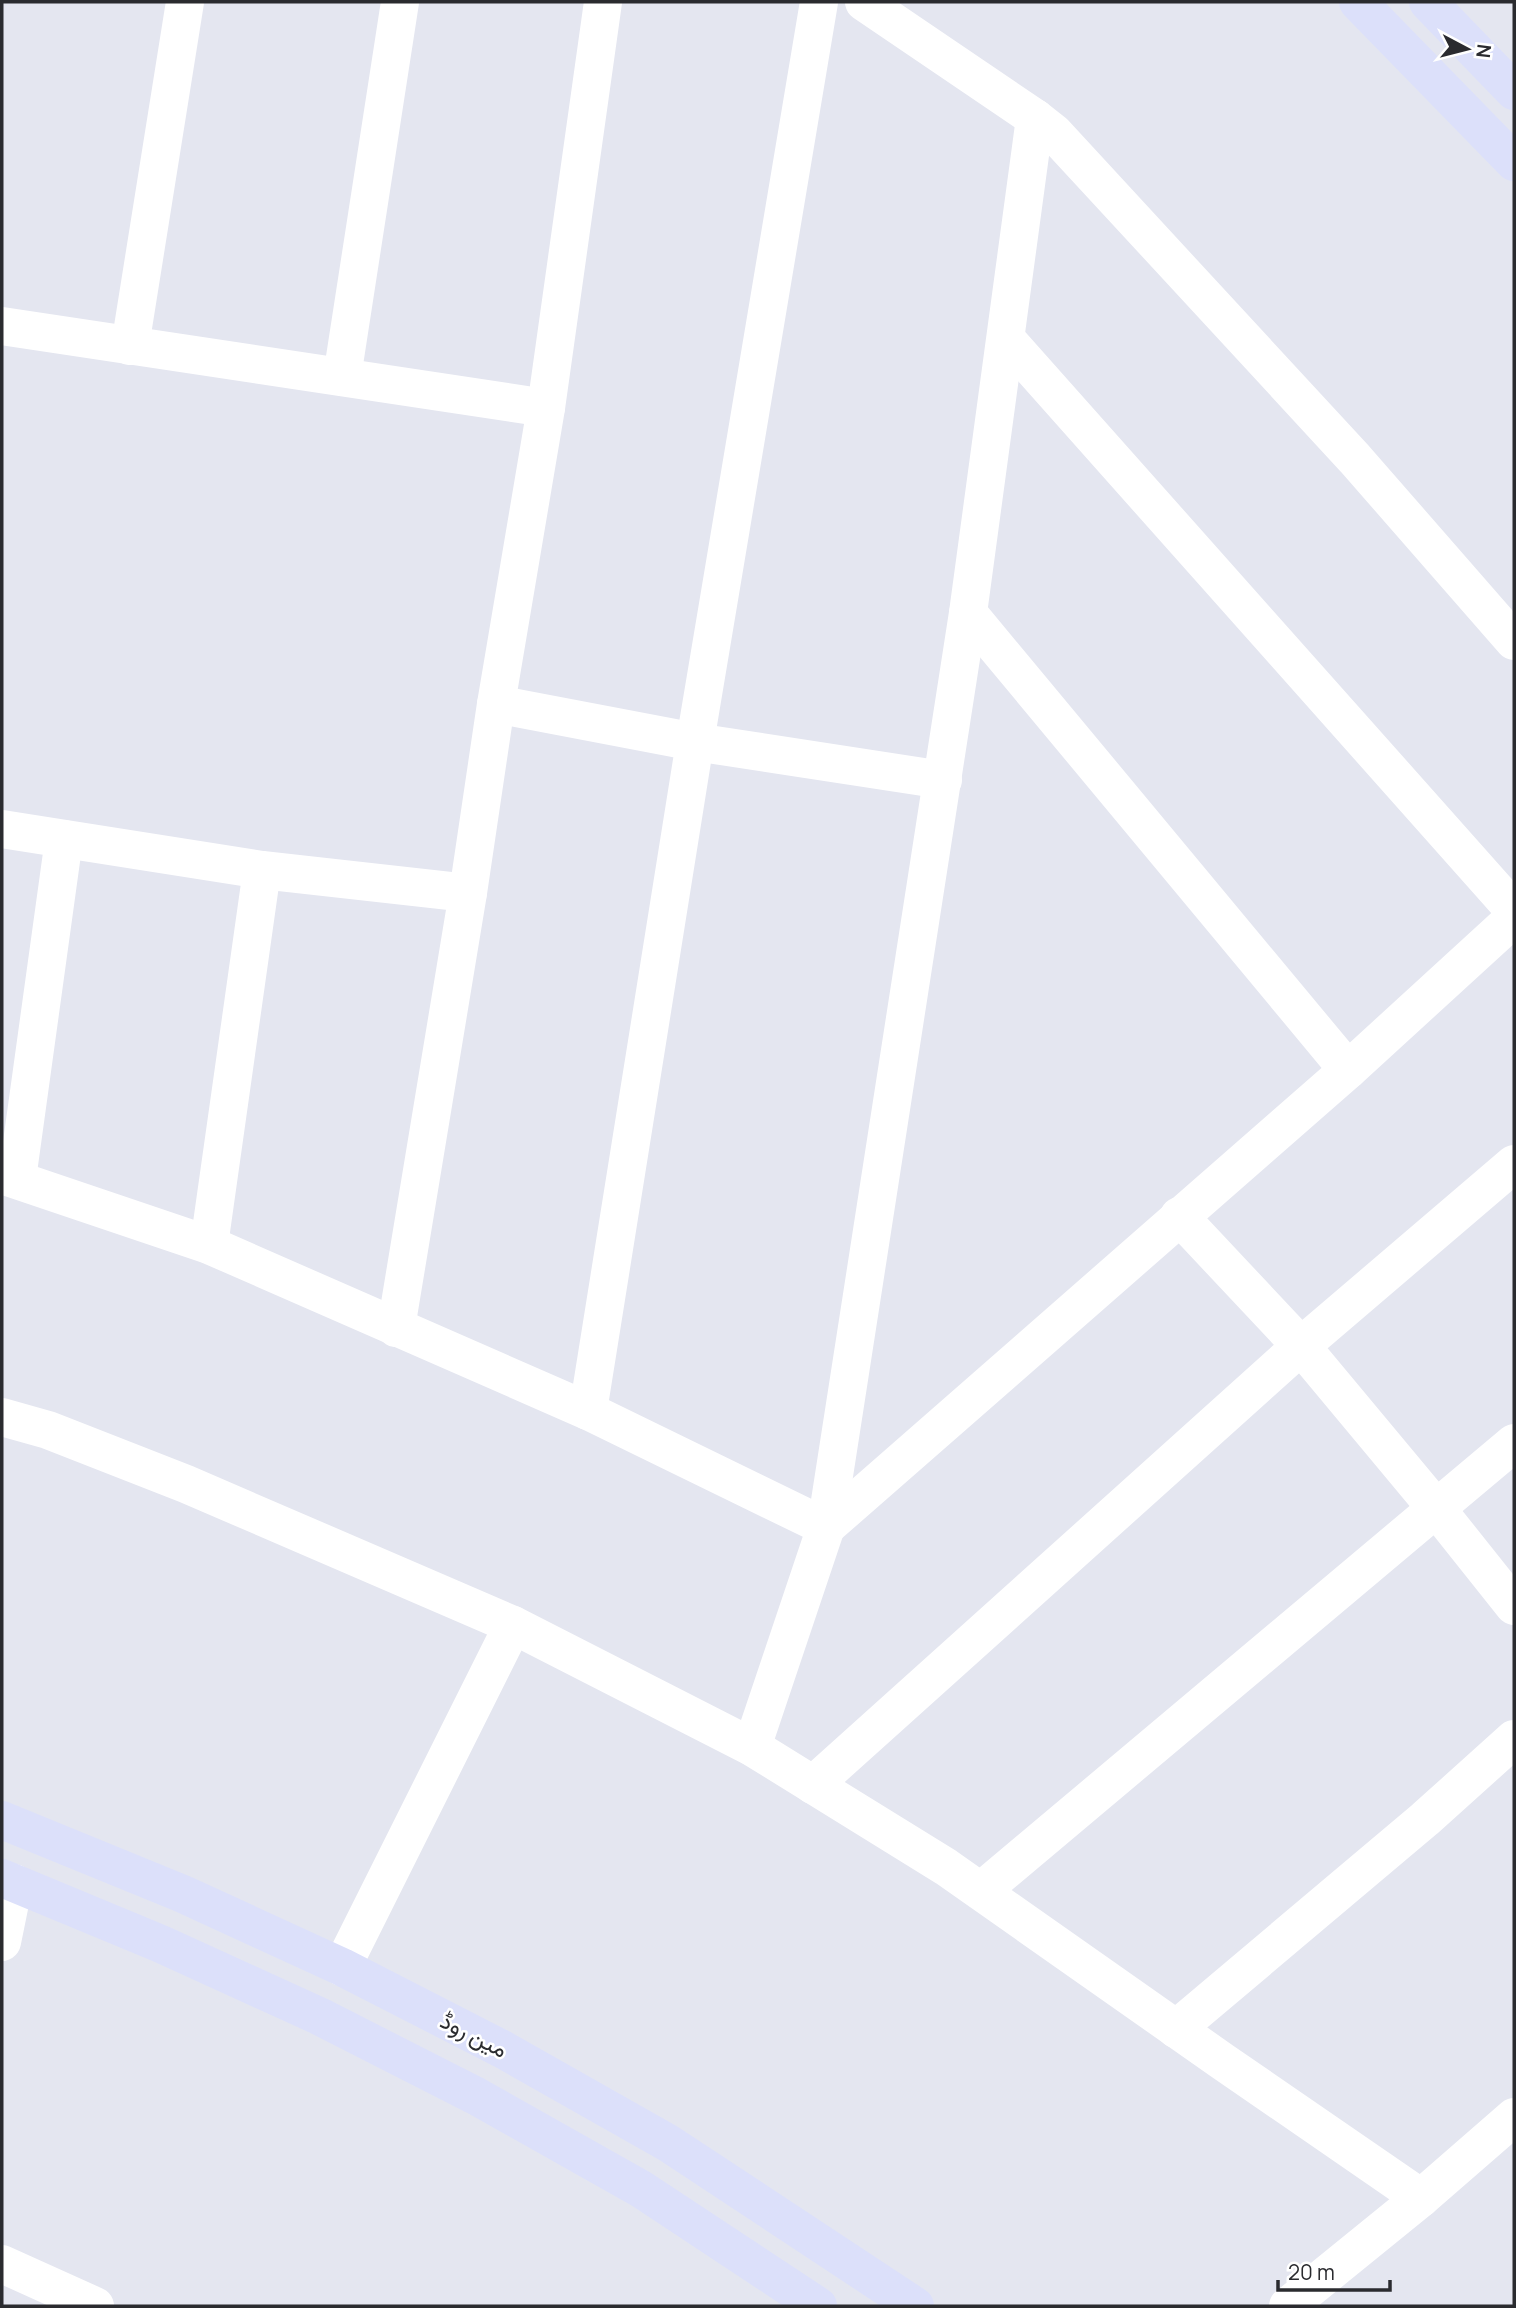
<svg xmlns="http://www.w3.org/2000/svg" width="1516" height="2308" font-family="Manrope,Vazirmatn,sans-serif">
	<rect width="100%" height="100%" fill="#e4e6f0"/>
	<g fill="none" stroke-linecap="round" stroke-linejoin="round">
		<g stroke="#fff" stroke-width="38">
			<polyline points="864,2 1035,118 1054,133 1355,459 1514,641"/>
			<polyline points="2,326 546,408"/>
			<polyline points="1006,339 1514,910"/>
			<polyline points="130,346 185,2"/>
			<polyline points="342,377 400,2"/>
			<polyline points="968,613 1348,1070"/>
			<polyline points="496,704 695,742 943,780"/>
			<polyline points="2,829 262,870 468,893"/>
			<polyline points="2,1175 209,1245 588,1411 826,1527 1348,1070 1514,918"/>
			<polyline points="17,1179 64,839"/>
			<polyline points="1179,1216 1301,1346 1436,1508 1514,1606"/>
			<polyline points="209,1245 262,870"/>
			<polyline points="396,1328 468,893 496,704 546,408 603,2"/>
			<polyline points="588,1411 695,742 819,2"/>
			<polyline points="2,1417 48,1430 186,1484 513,1625 752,1747 946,1867 1222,2061 1421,2198"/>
			<polyline points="752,1747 826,1527 968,613 1035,118"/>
			<polyline points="813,1785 1301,1346 1514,1164"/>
			<polyline points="981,1891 1514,1443"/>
			<polyline points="2,1942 14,1883"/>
			<polyline points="342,1967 513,1625"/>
			<polyline points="1176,2029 1425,1819 1514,1739"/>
			<polyline points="2,2264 95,2306"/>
			<polyline points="1288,2306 1421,2198 1514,2117"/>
		</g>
		<g stroke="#dce0fa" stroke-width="38">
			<polyline points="1358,2 1514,162"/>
			<polyline points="1428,2 1514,91"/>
			<polyline points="2,1820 183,1894 342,1967 502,2049 668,2143 915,2306"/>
			<polyline points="2,1878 161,1944 319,2016 476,2096 641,2189 818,2306"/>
		</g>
	</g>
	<g text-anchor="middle" stroke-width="5" stroke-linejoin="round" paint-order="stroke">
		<g font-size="23" fill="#2a2b2f" stroke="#fff">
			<text transform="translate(474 2035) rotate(27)" y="8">مین روڈ</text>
		</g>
	</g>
	<rect width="1516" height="2308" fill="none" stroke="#2a2b2f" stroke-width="7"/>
	<g transform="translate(1467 49) rotate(97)" stroke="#ffffff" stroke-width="5" paint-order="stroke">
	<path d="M0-5L12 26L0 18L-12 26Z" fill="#2a2b2f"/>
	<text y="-10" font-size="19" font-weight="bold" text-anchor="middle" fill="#2a2b2f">N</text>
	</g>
	<path d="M1278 2280v10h112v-10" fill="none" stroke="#2a2b2f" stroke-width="3.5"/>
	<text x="1288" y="2280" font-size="21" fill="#2a2b2f" stroke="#ffffff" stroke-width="5" paint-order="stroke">20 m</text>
</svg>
